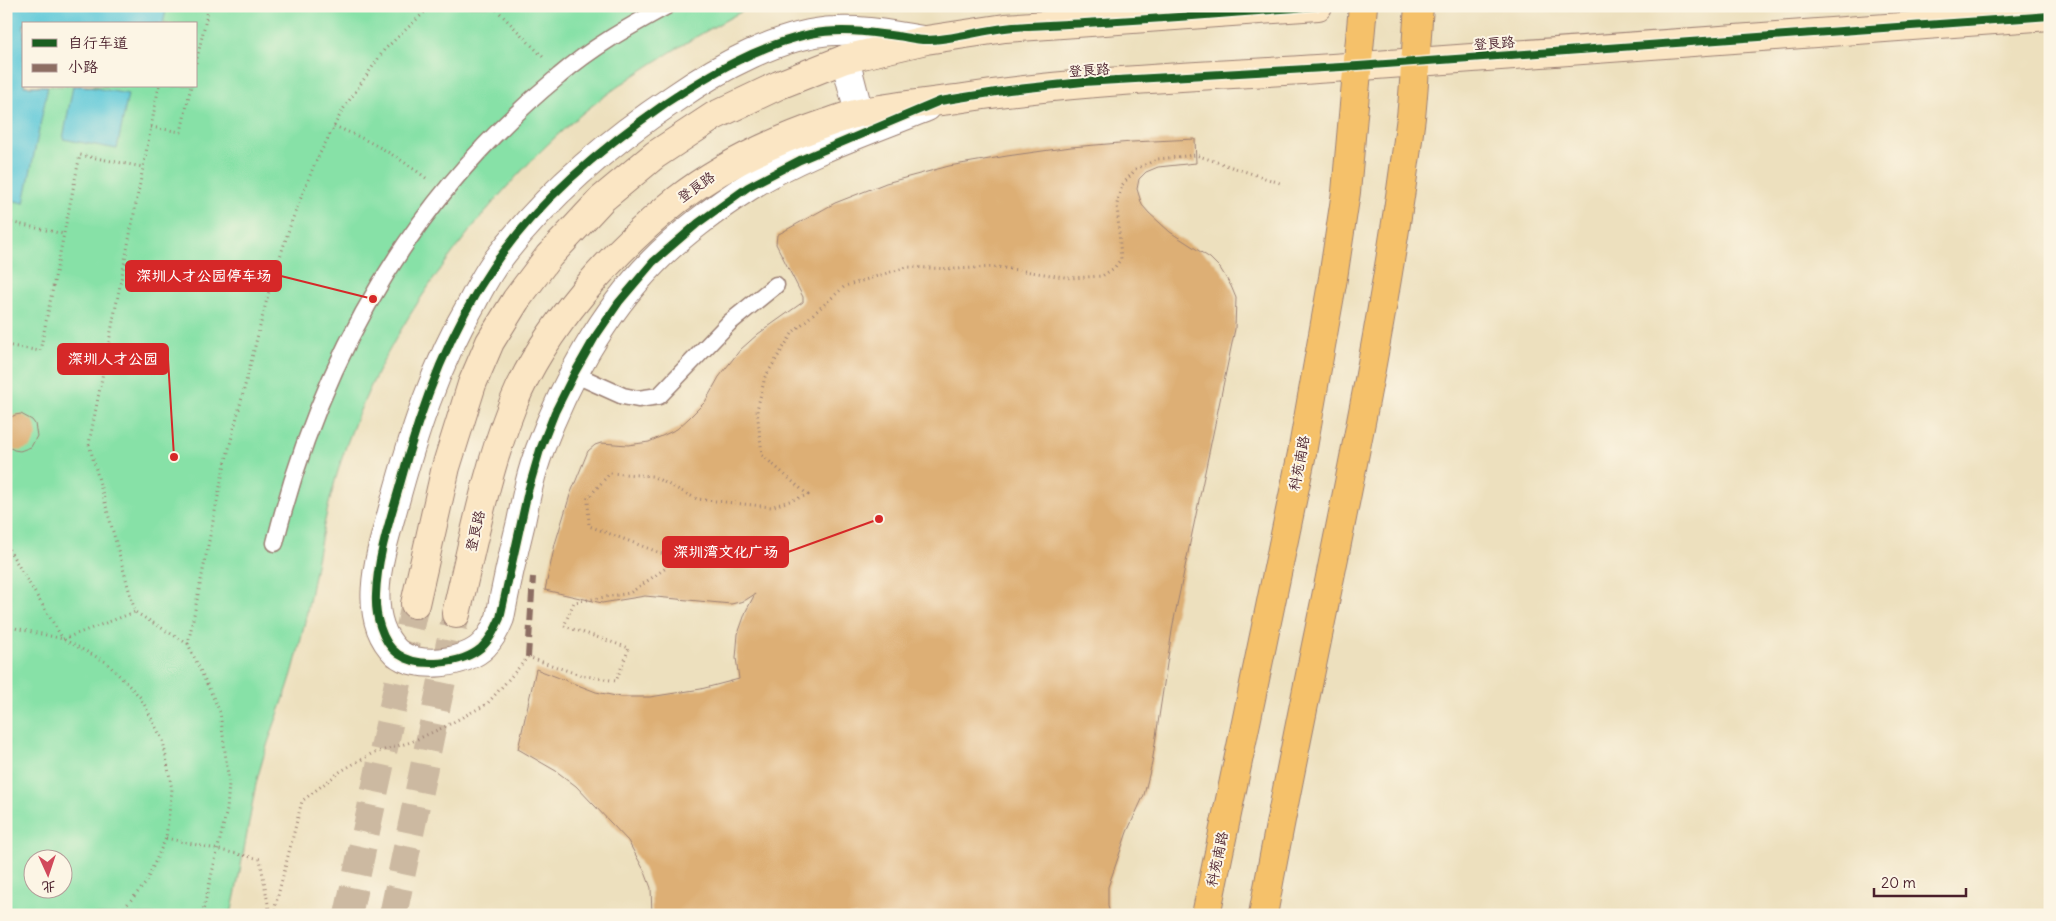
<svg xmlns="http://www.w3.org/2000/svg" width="2056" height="921" viewBox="0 0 2056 921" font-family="Delius,'LXGW WenKai TC',sans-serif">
	<rect width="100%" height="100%" fill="#fcf5e5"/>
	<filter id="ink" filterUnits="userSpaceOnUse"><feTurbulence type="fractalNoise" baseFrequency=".02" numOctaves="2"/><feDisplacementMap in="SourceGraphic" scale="10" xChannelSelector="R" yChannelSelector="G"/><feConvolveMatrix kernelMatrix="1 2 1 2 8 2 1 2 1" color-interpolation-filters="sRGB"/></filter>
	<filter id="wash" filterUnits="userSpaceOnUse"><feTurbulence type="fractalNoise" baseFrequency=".0096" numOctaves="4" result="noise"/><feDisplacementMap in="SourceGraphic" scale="20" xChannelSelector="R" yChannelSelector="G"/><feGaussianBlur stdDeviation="1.12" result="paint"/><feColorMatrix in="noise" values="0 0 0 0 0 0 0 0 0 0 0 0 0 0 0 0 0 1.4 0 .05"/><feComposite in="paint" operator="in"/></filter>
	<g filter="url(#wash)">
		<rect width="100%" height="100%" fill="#ede0be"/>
		<path fill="#87e1a7" stroke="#688069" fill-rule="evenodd" d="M6,6H752C699,34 646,65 598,101C558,131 523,168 491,205C422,286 364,378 335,481C318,539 312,600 296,659C287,696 270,731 260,769C255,784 253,801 250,817C244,850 238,882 231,915H6ZM24,24H196V86H24ZM32,858H62V888H32Z"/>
		<path fill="#5ec9d9" stroke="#547482" d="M6,6H167L163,24H24V86H48L24,203L6,199Z
			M73,86H84L128,94L117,149L63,139Z"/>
		<g id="blocks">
			<path fill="#ddaf74" d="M1195,139L1196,163L1158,167L1146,172L1139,179L1137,189L1142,205L1149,213L1170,232L1210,258L1220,268L1231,286L1236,298L1235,329L1173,624L1152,763L1144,795L1127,832L1108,887V905L1110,915H652L651,888L645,872L628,841L576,786L556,771L518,749L536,669L596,692L621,697H650L701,689L739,679L736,658L738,634L746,611L755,594L744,601L731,604L645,596L602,603L545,590L555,544L570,495L588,451L595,445L601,443L628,445L649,442L677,429L689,418L705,402L719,377L740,350L758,334L803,302V297L776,244L777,235L835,203L886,183L949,166L1007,156L1071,147L1132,142Z
				M21,414L32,420L35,424L37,436L31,447L20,451L14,450L6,445V420L15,415Z"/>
		</g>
	</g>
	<g filter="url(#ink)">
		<use href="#blocks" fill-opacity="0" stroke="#9c8074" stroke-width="1"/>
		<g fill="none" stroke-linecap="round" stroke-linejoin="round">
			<path stroke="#ccb9a1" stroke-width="28" stroke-dasharray="28 14" stroke-linecap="butt" d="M348,915L415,604
				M393,915L456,614"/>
			<defs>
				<path id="lane" d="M574,374L623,396L638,399L659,396L729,323L776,285
					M275,543C321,358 411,198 559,76C591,48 630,26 667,6"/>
				<path id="street" d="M924,40C895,36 865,29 835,31C781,33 718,68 675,98C606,144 542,199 493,266C485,278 478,291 472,303C435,366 413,435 394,505C382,549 358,615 396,652C416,670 466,664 484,645C492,637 496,628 500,618C506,585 513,554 521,522C526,497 531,472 540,449C565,382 603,313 653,262C677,237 718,206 748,187C801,153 868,131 927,107
					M845,59L859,113"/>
				<path id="secondary" d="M415,604L446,467L472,384L490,342L516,300L549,256L602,199L655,155L714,116L779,85L845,59L926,40L1005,28L1318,6
					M456,614C473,543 486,472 513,404C543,329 614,250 677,200C722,165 774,141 827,123C839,119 851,114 864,112C894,106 926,103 957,99C1091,78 1227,76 1362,66C1591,49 1820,32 2050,16"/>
				<path id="primary" d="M1206,915L1302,453L1333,278L1346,192L1363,6
					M1263,915C1311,649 1377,386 1411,117C1415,81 1416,43 1419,6"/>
			</defs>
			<use href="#lane" stroke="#9c8074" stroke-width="19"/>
			<use href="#street" stroke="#9c8074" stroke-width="30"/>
			<use href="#secondary" stroke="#9c8074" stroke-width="30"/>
			<use href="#primary" stroke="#9c8074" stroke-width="30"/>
			<path stroke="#9c8074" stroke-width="3" stroke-dasharray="1 4" stroke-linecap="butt" d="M493,6L544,58
				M196,63L209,6
				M159,86L89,444L135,612L188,644L220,712L229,783L227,810L202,915
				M334,126C369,140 396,155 426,178
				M151,127L181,132L191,86
				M6,239L9,222L64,234
				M6,345L40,351L80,155L143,167
				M6,545L63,639L135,612
				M6,629L15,628L63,639L106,662L141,698L163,741L172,789L166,838L145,884L118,915
				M188,644L223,472L269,291L292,220L315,163L342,111L384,50L431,6
				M166,838L260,859L270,915
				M273,915L302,801L341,771L371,754L411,742L444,727L487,704L528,657L580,675L616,681L629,648L564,626L574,602L630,593L666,568V555L589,526L588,498L610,473L652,476L697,499L771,507L808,495L762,455L757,410L765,377L793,332L845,286L907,267L954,269L997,267L1071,278L1102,276L1114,268L1121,259L1117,204L1122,185L1136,169L1158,159L1196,155L1283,184"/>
			<use href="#lane" stroke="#fff" stroke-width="16"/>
			<use href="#street" stroke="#fff" stroke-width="28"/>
			<use href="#secondary" stroke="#fbe6c4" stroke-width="28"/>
			<use href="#primary" stroke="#f5c16b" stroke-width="28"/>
			<path stroke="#8d6e63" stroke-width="6" stroke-dasharray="12 6" stroke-linecap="butt" d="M528,657L533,577"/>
			<defs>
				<path id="cycleway" d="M1318,6C1240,13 1163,18 1085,23C1058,25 1031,25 1005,28C979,31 951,40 926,40C916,40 906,37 897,36C868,32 839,28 810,34C757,46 710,74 666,103C601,148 536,202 492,268C447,334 419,412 399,488C389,523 377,559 376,595C375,614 381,642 398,654C419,669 462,664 481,648C490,640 495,629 500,618L528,491L540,450L555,412L574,374L595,337L619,302L653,262L698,223L748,187L800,160L940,101L1009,90L1083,82L1358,66L2050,16"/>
			</defs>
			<use href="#cycleway" stroke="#fcf5e5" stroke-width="11"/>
			<use href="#cycleway" stroke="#1b5e20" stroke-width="8"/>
		</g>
	</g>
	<g text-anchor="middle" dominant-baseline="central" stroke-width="4" stroke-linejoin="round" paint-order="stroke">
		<g font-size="14" fill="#4a1f2b" stroke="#fcf5e5">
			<text transform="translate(1494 43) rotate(-4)">登良路</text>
			<text transform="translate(1089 70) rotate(-4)">登良路</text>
			<text transform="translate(696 187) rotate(-35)">登良路</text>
			<text transform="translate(1299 463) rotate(-79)">科苑南路</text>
			<text transform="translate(475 531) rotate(-77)">登良路</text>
			<text transform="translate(1217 859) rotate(-78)">科苑南路</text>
		</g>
	</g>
	<path fill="none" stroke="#d62828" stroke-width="2" d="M373 299L281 276M174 457L168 359M879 519L788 552"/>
	<g fill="#d62828" stroke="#fcf5e5" stroke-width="2">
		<circle cx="373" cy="299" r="5"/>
		<circle cx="174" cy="457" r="5"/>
		<circle cx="879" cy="519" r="5"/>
	</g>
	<g fill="#d62828" stroke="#d62828" stroke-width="2">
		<rect x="126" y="261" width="155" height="30" rx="5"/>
		<rect x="58" y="344" width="110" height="30" rx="5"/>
		<rect x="663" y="537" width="125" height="30" rx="5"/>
	</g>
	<g font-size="15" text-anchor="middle" font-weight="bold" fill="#fff">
		<text x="204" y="281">深圳人才公园停车场</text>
		<text x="113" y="364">深圳人才公园</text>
		<text x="726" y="557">深圳湾文化广场</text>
	</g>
	<rect width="2056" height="921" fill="none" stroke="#fcf5e5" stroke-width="25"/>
	<rect x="22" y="22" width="175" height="65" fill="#fcf5e5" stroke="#b59f9b"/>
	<rect x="32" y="39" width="25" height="8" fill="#1b5e20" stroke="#b59f9b"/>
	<text x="68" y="48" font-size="15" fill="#4a1f2b">自行车道</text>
	<rect x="32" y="64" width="25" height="8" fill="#8d6e63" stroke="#b59f9b"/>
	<text x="68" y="72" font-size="15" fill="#4a1f2b">小路</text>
	<g transform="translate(48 874) rotate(177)"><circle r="24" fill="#fcf5e5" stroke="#b59f9b"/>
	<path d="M0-4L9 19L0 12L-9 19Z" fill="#d1495b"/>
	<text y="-8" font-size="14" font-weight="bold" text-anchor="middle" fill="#4a1f2b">北</text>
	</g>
	<path d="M1874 888v8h92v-8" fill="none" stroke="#4a1f2b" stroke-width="2.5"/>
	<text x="1881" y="888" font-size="15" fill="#4a1f2b" stroke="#fcf5e5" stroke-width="4" paint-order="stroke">20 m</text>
</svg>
